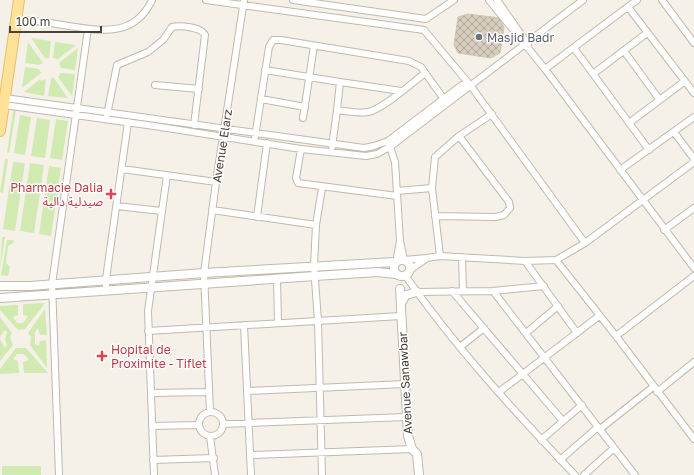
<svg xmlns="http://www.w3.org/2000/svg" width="694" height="475" viewBox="0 0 694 475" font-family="'Golos Text','Noto Sans Arabic',sans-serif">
	<defs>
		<pattern id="building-cross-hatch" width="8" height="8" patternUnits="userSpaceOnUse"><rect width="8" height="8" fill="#d7cdbe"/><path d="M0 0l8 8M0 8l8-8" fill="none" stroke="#b0a89b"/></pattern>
	</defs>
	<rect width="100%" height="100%" fill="#f5f1e9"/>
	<path fill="#d1eab1" d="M31,38L51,41L49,58H45Z
		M28,42L43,63L39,65L25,63Z
		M55,42L76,45L58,59L53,58Z
		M78,48L75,70L61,68L59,63Z
		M25,67L39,69L41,73L22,88Z
		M61,73L75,74L72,96L58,77Z
		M53,77L68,98L48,96L51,79Z
		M40,79L41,81L46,79L44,96L24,92Z
		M13,111H16L9,153H7Z
		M20,115L31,117L25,155L14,153Z
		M37,118L50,120L45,158L31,156Z
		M56,119L68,121L62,160L50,158Z
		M5,159H8L3,193L0,192Z
		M13,162L25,163L15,231L3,229Z
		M30,163L44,165L34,233L20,231Z
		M49,166L61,168L51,236L39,234Z
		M2,237H5L0,270Z
		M7,240H14L13,243L8,246L6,263L10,267L8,276L1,275Z
		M45,303L25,329L18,330L0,310V306L18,305V315L13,317L17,323H23L28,316L23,315V304Z
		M45,309L47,335H40L38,328L35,332V344L39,346L40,341L46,340L47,368L30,345L31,337L28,333Z
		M0,317L12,333L10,337L13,345L0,361V339L5,348L7,345L5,339L7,332L5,330L0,337Z
		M16,348H26L48,373H24L23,362L29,360L24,354H17L13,359L18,361L19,373L0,374V369Z
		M2,466H41V475H2Z"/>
	<path fill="url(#building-cross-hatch)" stroke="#d2c5b1" d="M468,14L500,18L504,28L500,53L491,58L458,53L454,45L458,17Z"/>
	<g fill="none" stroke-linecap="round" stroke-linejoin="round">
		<defs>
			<path id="minor" d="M206,0L424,30L470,85L585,243
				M293,0L426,19L454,0
				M489,0L545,69L694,268
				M497,0L528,44
				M662,0L694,43
				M628,7L694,93
				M16,19C34,21 51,23 69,26C102,31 135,37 152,0
				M574,48L649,150
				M624,51L659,99
				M545,69L637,0
				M265,70L340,82
				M593,74L647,33
				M155,85L199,89
				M5,98L364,148L374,146L388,141L462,85H470
				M261,99L305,107
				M4,105L154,126L301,149L366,156L377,154L391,146L583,0
				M337,110L340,82L401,91
				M107,115L117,65L148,52L163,40L172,27C180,25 201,27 205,35L194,125
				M303,118L314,46
				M629,123L685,81
				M674,132L694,159
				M255,137L269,47L273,40H281L409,61L421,67L446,102
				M389,144L395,162L400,241
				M332,147L337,110C347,111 359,114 368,112C383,109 412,83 425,73
				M301,149L296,178L298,183L397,196
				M122,169L216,182
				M620,170L694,117
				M322,188L316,225L314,266L318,321L322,475
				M397,191L432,188
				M117,206L161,211
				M212,210L316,225
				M435,216L496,217L504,215L510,208L509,202L459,136
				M257,217L267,143
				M664,230L694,208
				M440,256L432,188L435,157L459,136L492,114
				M462,257L463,291
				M427,258L440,256L525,261L556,260L585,243L694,162
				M556,260L616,336L694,439
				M525,261L577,333
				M396,262L400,241L404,260L427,258L410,270
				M405,275C455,347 515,412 575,475
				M277,279L278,323
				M106,290V279L128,122
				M452,291L562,420
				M493,291L635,475
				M417,292L493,291L544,286
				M244,325L251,475
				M148,331L401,316
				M526,333L558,306
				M616,336L694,276
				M460,347L484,328
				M247,391L405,384
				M499,392L599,316
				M657,392L694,362
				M151,393L209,392
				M199 424a12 12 0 1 1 24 0a12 12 0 1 1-24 0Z
				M210,412L204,273L216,182L244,0
				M223,424L406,417
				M152,426L198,425
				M600,429L653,387
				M210,436L215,475
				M541,440L582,405
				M251,455L412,449
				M153,460L214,458
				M560,460L598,427
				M59,475L52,284L88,29
				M154,475L148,311L167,175
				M584,475L614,448"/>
			<path id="tertiary" d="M394 268a8 8 0 1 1 16 0a8 8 0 1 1-16 0Z
				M0,286H30L204,273L395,262
				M400,289L408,436L412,449L417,454L419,475
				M0,298L315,276L378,272L396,274
				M401,303L406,295L417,292"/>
			<path id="primary" d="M0,131L19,0"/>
		</defs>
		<use href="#minor" stroke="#c1b9ab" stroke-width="8"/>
		<use href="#tertiary" stroke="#c1b9ab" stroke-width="10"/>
		<use href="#primary" stroke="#e8bf65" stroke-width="12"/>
		<use href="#minor" stroke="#fff" stroke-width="6"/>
		<use href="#tertiary" stroke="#fff" stroke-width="8"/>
		<use href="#primary" stroke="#ffe199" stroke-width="10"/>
	</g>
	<circle fill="#6b7280" stroke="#fff" stroke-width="1.5" cx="479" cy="37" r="4"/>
	<g fill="#e0444e" stroke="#fff" stroke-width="1.5">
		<path d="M109 188h4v4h4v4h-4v4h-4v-4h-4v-4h4z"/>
		<path d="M100 350h4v4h4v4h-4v4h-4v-4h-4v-4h4z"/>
	</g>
	<g text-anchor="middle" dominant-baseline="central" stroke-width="3" stroke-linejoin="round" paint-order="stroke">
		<g font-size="12" fill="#5b616d" stroke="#fff" text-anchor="start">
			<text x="487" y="37">Masjid Badr</text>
		</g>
		<g font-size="12" fill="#494237" stroke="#fff">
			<text transform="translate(222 146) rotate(-81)">Avenue Elarz</text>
			<text transform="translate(405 383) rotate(-93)">Avenue Sanawbar</text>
		</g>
		<g font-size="12" fill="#be3a42" stroke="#fff" text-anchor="end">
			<text x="103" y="187">Pharmacie Dalia<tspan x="103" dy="14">صيدلية دالية</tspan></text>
			<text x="111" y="349" text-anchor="start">Hopital de<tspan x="111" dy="14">Proximite - Tiflet</tspan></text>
		</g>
	</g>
	<path d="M10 26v6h91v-6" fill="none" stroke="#494237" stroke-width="2"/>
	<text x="16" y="26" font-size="12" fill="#494237" stroke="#ffffff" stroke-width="3" paint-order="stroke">100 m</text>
</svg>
